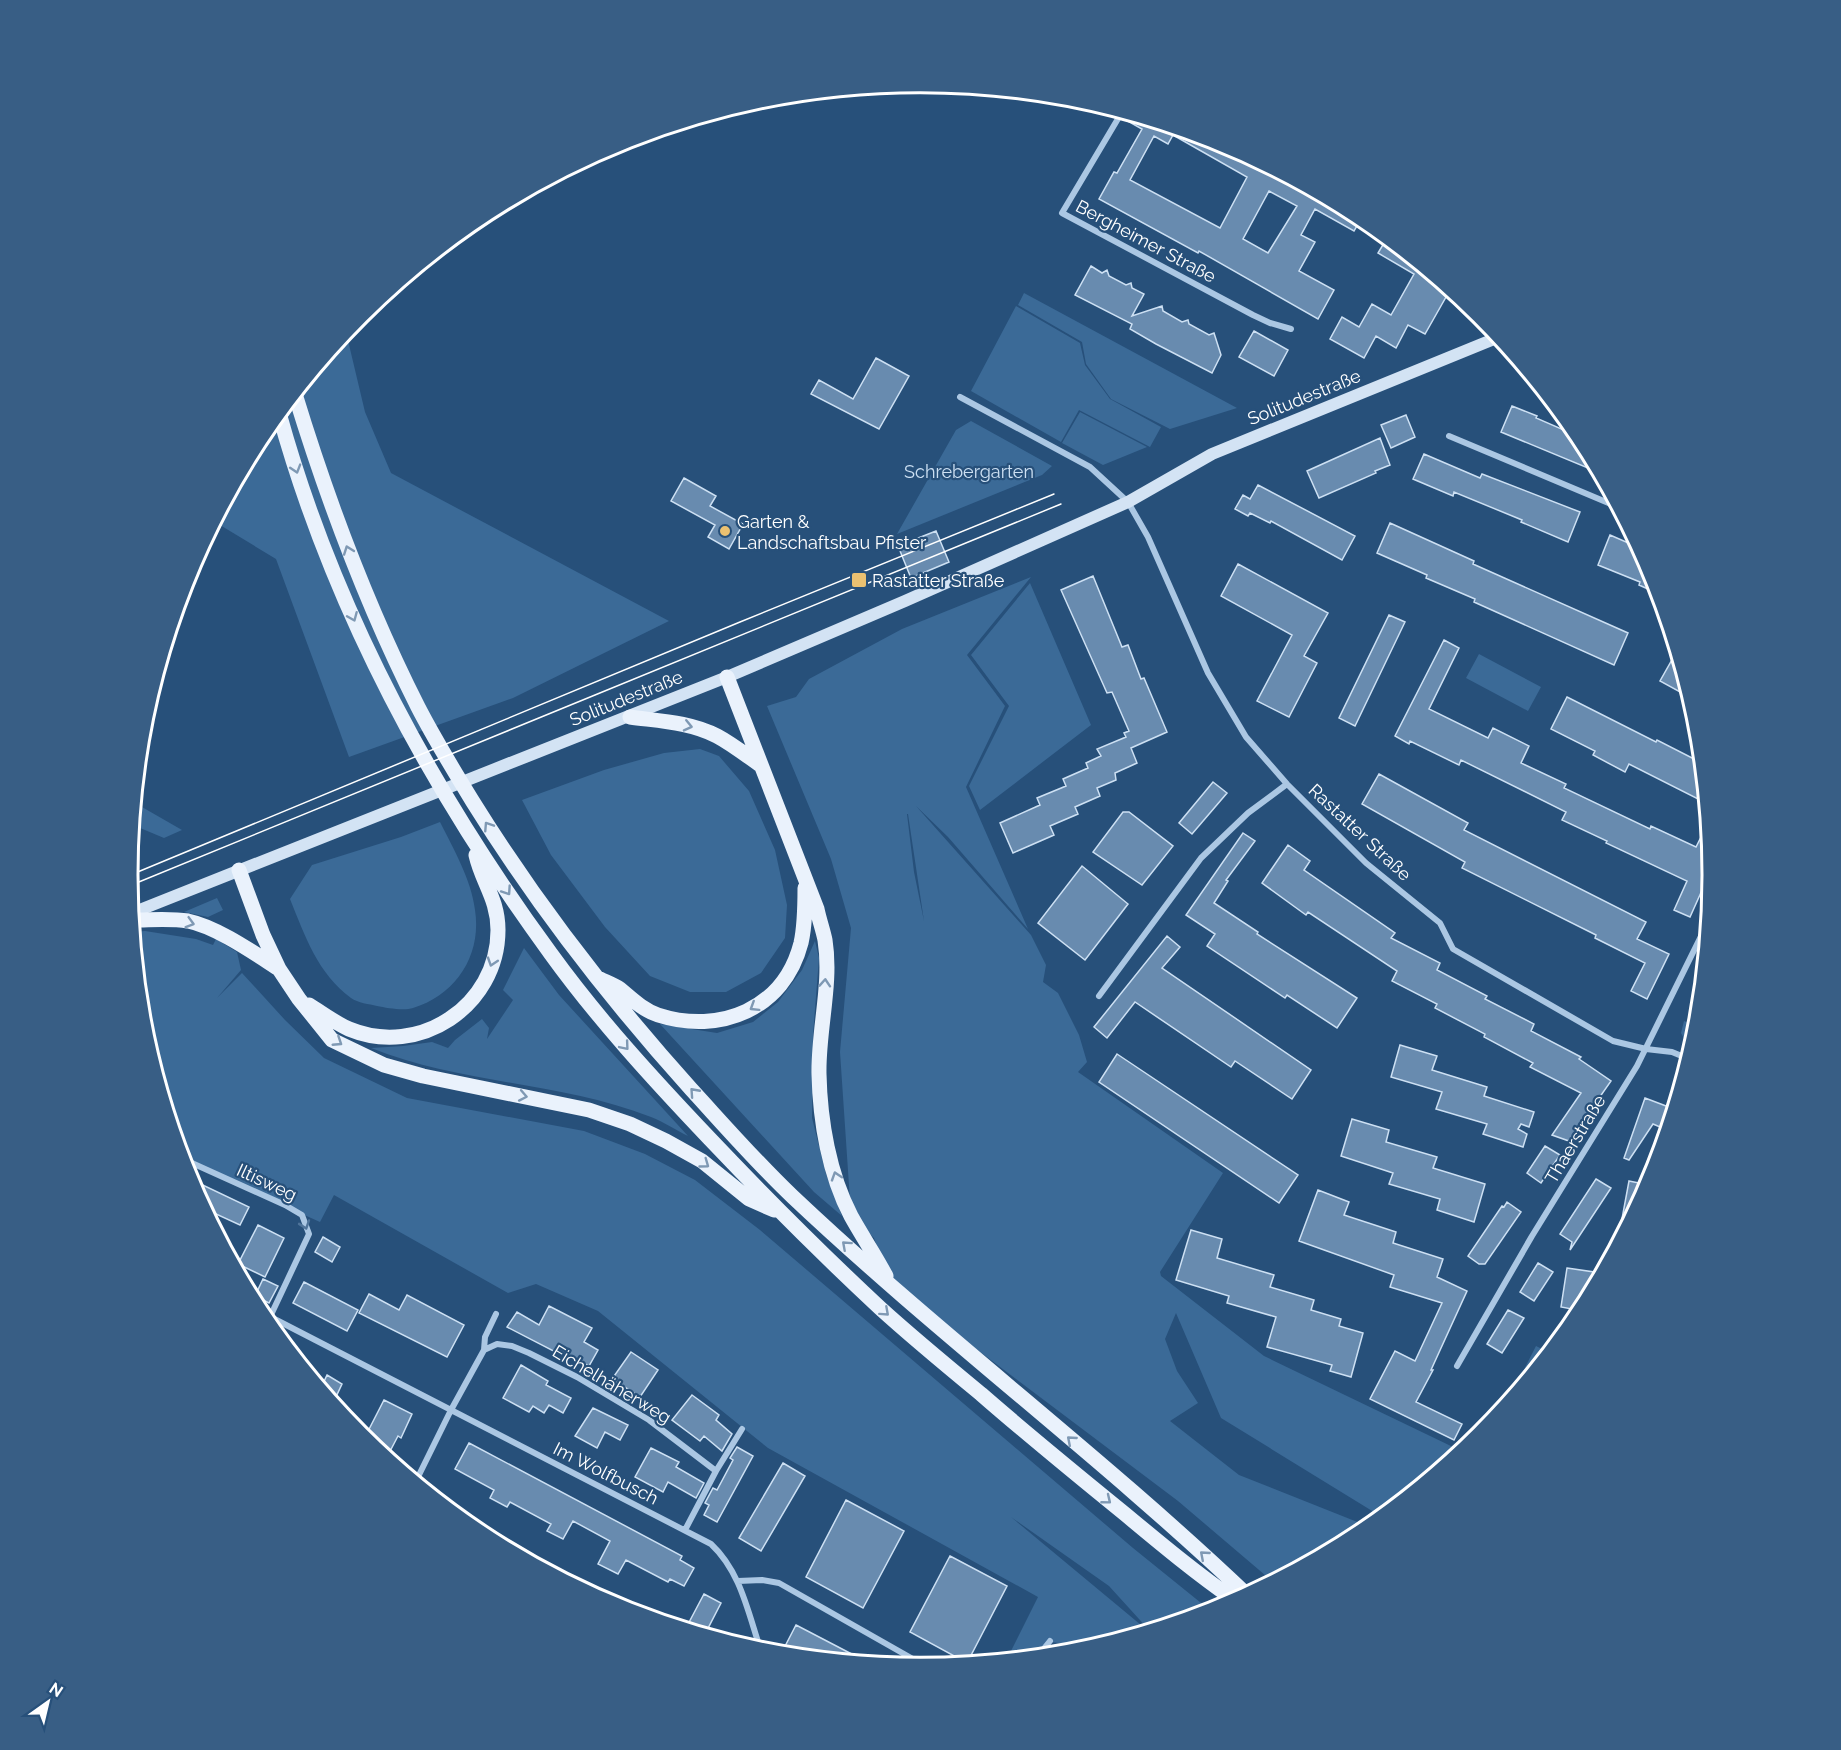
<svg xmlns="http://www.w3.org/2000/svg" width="1841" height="1750" viewBox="0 0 1841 1750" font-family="Raleway,sans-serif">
	<rect width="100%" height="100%" fill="#27507a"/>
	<path fill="#3b6a97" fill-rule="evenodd" d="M1024,293L1237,408L1170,429L1111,399L1086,364L1082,342L1018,305Z
		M1016,306L1080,343L1085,365L1110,399L1161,427L1150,447L1079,410L1061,442L971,391Z
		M346,332L365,412L391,473L669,621L513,698L349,757L276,559L215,522L262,434Z
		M1080,412L1147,447L1103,465L1062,443Z
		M971,421L1052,466L1042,475L897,534L956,430Z
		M1031,577L967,655L1005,706L966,787L1028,929L948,837L916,806L1031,935L1046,965L1043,982L1058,993L1079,1035L1087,1062L1078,1072L1223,1173L1160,1272L1161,1276L1264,1356L1453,1447L1443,1467L1382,1517L1221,1418L1176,1313L1165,1339L1177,1371L1198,1403L1170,1421L1239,1475L1370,1527L1361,1534L1272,1581L1178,1501L890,1284L874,1238L851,1215L840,1052L851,928L831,859L767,706L796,697L809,679L902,629ZM907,814H908L924,921L914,872Z
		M1030,583L1091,725L980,810L969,786L1009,706L971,655Z
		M1479,654L1541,687L1528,711L1466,678Z
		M700,749L719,756L749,791L775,850L787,905L785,938L761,973L726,992H690L650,976L605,927L551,855L522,800L604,770L664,753Z
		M135,803L182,830L164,838L133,825Z
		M440,822C454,850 471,879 475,910C482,955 456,995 413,1008C404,1011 387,1008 377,1006C369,1004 358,1003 351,998C318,974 305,936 290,899L312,865L401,837Z
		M217,898L223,910L208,917L184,912Z
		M145,931L196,939L213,945L216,939L237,952L241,970L217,998L242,973L285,1020L324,1058L407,1098L584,1131L645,1154L695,1180L760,1230L1133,1548L1211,1611L1149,1630L1109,1586L1011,1517L1147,1630L1075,1652L1064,1653L1068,1644L1050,1642L1038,1656L1013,1658L1009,1655L1038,1597L768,1448L598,1311L536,1284L508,1293L334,1195L320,1222L183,1161L143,1029L134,932Z
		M815,941L819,958L813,1035L812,1118L826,1174L842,1216L814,1192L660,1024L717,1033L753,1022L778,1002L802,970Z
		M524,948L559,995L688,1136C676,1130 664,1122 651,1117C561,1082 461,1084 371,1048L403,1046L432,1042L448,1048L455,1040L482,1019L489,1028L487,1039L513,1000L503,990Z
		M1684,1021L1698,1027L1693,1046L1687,1044L1681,1033Z
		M1536,1346L1546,1351L1539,1365L1506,1405Z"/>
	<path fill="#688baf" stroke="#cde0f3" stroke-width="1.5" fill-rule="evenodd" d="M1127,113L1224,143L1362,217L1354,231L1315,209L1301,235L1315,242L1299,271L1334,290L1318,319L1199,251L1198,253L1099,199L1114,172L1117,173L1142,129L1124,119ZM1173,135L1247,177L1220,228L1130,180L1154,136L1168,144ZM1269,191L1297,206L1268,253L1243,239Z
		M1387,238L1450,290L1425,334L1408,325L1396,348L1376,336L1364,358L1330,339L1342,317L1359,327L1372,304L1391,315L1414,274L1378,253Z
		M1091,266L1102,273L1107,270L1109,276L1126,285L1131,283L1132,288L1144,294L1132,316L1162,306L1163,311L1182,322L1188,320L1189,324L1209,335L1214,333L1221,355L1212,373L1156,344L1130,329L1132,324L1075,295Z
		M1254,331L1288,350L1274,376L1239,357Z
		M876,358L909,376L879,429L811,394L819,380L853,399Z
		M1512,406L1537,416L1536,418L1580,437L1600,473L1501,432Z
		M1406,415L1415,437L1391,448L1381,425Z
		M1380,438L1390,465L1375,471L1376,473L1319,498L1307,471Z
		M1424,454L1480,478L1482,474L1580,512L1568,542L1521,522L1522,520L1454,492L1453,496L1413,479Z
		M684,478L716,496L710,506L743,524L729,549L708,537L715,525L671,501Z
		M1258,485L1355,536L1342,560L1271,521L1270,523L1250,513L1248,516L1235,509L1243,495L1250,499Z
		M1390,523L1474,561L1473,564L1628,633L1614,665L1474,602L1475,599L1426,578L1427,575L1377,553Z
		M936,531L949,562L911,578L898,546Z
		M1610,535L1640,548L1653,572L1659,594L1639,585L1640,582L1598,565Z
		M1238,564L1328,613L1304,656L1317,663L1289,717L1257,701L1292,635L1221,596Z
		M1093,576L1122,647L1128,645L1141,679L1144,678L1167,732L1131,748L1137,763L1115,773L1116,780L1097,788L1100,796L1075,807L1078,814L1050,826L1054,835L1013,853L1000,823L1040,805L1037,798L1066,786L1063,779L1088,768L1086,763L1101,756L1097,749L1126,737L1124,733L1129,731L1112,692L1107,693L1061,590Z
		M1389,615L1405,622L1355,726L1339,718Z
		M1444,640L1459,648L1429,709L1488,738L1493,728L1529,746L1521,763L1566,784L1564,788L1650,829L1651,826L1696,847L1708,823L1712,868L1690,917L1674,910L1687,881L1606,843L1607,841L1562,820L1566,812L1461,760L1459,765L1410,741L1409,744L1395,736Z
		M1677,651L1689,692L1691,698L1660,681Z
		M1567,697L1656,742L1657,740L1702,763L1706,803L1629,764L1625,772L1593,755L1595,751L1551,729Z
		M1379,774L1468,823L1464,830L1646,922L1637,939L1669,954L1647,999L1631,991L1645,963L1595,938L1596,935L1462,868L1465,862L1362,804Z
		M1213,782L1227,793L1192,834L1179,823Z
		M1123,812H1129L1173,846L1142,885L1093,852Z
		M1243,833L1255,841L1226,880L1228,881L1214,903L1258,932L1257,934L1357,998L1337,1028L1287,995L1285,998L1207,946L1215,934L1186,915Z
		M1288,845L1310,861L1304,870L1395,933L1391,938L1440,963L1437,970L1487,996L1485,999L1534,1024L1531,1031L1581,1057L1579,1059L1611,1081L1569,1141L1552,1135L1581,1093L1530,1067L1533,1063L1484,1037L1485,1034L1435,1008L1437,1004L1392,981L1397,971L1308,912L1306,915L1262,883Z
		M1082,866L1128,904L1085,960L1038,923Z
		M1167,936L1180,947L1162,968L1311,1070L1292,1099L1235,1061L1231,1067L1135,1002L1107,1038L1094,1027Z
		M1400,1045L1437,1056L1432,1070L1487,1087L1484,1096L1534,1112L1529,1127L1521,1124L1518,1129L1527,1134L1523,1147L1483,1134L1487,1124L1436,1109L1442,1092L1391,1077Z
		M1117,1054L1298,1175L1279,1203L1099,1082Z
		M1645,1098L1674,1109L1667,1130L1653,1124L1629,1160L1624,1158Z
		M1352,1119L1389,1130L1386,1142L1437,1157L1433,1168L1485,1184L1474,1222L1437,1210L1440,1199L1389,1184L1393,1173L1341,1156Z
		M1545,1146L1560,1155L1541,1183L1527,1173Z
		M188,1178L249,1207L240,1225L205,1209Z
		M1596,1179L1611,1188L1570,1250L1572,1242L1560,1234Z
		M1629,1181L1649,1185L1622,1236L1619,1235Z
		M1318,1190L1349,1202L1344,1215L1396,1232L1393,1243L1443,1259L1437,1277L1467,1291L1431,1370H1433L1416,1402L1462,1424L1454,1440L1370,1399L1395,1351L1415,1361L1442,1303L1390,1287L1394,1275L1299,1241Z
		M1507,1202L1521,1212L1485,1264H1479L1468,1256L1502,1206L1504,1207Z
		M258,1225L284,1238L265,1277L238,1264Z
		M1191,1230L1222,1239L1217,1258L1274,1275L1270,1287L1314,1300L1311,1310L1341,1319L1339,1326L1363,1333L1351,1377L1330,1371L1332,1365L1267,1347L1276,1317L1227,1303L1229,1296L1176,1280Z
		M323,1237L340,1247L332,1262L315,1252Z
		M1538,1263L1553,1272L1534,1301L1520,1292Z
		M1567,1268L1594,1272L1593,1278L1599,1279L1582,1311L1561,1307Z
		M263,1279L278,1286L269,1303L255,1296Z
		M304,1282L358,1310L347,1331L293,1303Z
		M369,1294L399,1310L407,1295L464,1325L447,1357L359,1313Z
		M549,1306L592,1328L584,1342L598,1350L589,1366L568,1356L567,1358L507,1327L517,1312L539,1325Z
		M1508,1310L1524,1318L1502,1353L1487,1344Z
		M631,1352L658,1370L640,1397L612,1379Z
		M521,1365L548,1381L546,1385L571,1398L563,1413L549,1405L544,1413L533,1406L529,1412L503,1398Z
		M327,1375L342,1384L333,1403L321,1388Z
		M692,1395L719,1415L716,1420L732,1434L722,1451L704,1436L700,1441L672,1420Z
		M384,1400L412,1414L401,1438L398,1436L388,1455L378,1450L364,1439Z
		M593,1408L628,1425L620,1440L605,1432L597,1448L575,1436Z
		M469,1443L682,1556L680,1560L694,1568L684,1586L670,1579L668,1582L626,1560L618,1574L598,1564L610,1541L573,1521L563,1539L547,1531L551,1524L510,1502L507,1507L490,1498L494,1490L455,1469Z
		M737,1447L753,1456L717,1522L704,1515L709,1505L705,1503L713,1488L717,1490L733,1460L730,1458Z
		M651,1448L679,1462L676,1467L704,1483L696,1498L668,1482L663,1492L635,1477Z
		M783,1463L805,1476L761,1551L739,1538Z
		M846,1500L904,1531L863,1608L806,1577Z
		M950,1556L1007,1586L967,1663L910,1632Z
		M704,1594L721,1603L705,1634L686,1628Z
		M796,1625L867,1662L781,1654Z"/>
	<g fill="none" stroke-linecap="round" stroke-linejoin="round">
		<path stroke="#abc7e3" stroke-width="6" d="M1122,112L1062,213L1253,315L1270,323L1291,329
			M960,397L1090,467L1128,502L1148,537L1208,673L1246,737L1287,784L1366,863L1440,923L1453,949L1613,1041L1646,1049L1672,1052L1689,1059
			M1449,436L1618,507
			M1099,996L1201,858L1248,813L1287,784
			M183,1159L285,1205L302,1215L309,1234L270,1317
			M259,1311L711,1544C741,1572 748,1613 761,1651
			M484,1350L485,1337L496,1314
			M1457,1366L1532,1236L1637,1066L1708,922
			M716,1471L742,1429
			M416,1481L451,1410L484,1350L497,1344L512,1346L529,1353L577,1377L649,1420L716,1471L685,1530
			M738,1581L762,1580L779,1583L927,1667
			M1038,1656L1050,1641"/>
		<path stroke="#d3e3f4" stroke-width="12" d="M132,913L727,677L905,601L1128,502L1212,454L1499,337"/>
		<path stroke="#eaf2fc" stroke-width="15" d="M295,394C328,502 367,606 418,707C435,740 454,771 473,802C537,905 610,999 691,1089C724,1125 757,1163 793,1197C939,1335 1101,1456 1247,1595
			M279,413C333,609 431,790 551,954C598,1019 653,1079 709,1138C764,1196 821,1253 880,1308C913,1338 947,1366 981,1394C1028,1435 1077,1475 1125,1514C1161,1544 1197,1574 1236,1601
			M727,677L817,909C819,919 823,930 825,940C832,984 818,1030 819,1074C820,1121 829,1174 851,1216C862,1236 875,1255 886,1276
			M630,717C659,721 690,722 717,736C732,744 746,755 760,765
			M239,870L263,935L279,969L299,999L332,1040L384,1065L423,1076L589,1110L630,1124L666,1141L702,1161L749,1199L774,1210
			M132,920C151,920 170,918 188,921C217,927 254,953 279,969
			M600,979C606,982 614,985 620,989C632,999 643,1010 658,1015C720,1035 784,1009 801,943C805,925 805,907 805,888
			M309,1005C322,1013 335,1023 349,1029C419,1058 498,1006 498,930C498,899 482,882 476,855"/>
		<path stroke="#fff" stroke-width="1.5" d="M128,876L740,622L1054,494
			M129,886C440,760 750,630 1061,504"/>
	</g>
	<defs><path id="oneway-chevron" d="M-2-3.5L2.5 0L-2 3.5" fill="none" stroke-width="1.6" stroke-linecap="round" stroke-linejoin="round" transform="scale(1.5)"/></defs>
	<g stroke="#7f99b4">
		<use href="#oneway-chevron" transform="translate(296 469) rotate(73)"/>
		<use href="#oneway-chevron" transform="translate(348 550) rotate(-110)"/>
		<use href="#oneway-chevron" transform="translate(353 617) rotate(67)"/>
		<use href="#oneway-chevron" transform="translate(688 726) rotate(13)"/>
		<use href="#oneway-chevron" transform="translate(488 826) rotate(-123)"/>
		<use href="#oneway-chevron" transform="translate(507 891) rotate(56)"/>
		<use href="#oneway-chevron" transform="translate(190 923) rotate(16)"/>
		<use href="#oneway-chevron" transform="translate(492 962) rotate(108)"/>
		<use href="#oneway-chevron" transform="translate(825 983) rotate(-86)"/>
		<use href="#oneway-chevron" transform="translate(754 1007) rotate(148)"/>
		<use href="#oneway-chevron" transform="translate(338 1042) rotate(33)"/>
		<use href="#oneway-chevron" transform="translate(625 1046) rotate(50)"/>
		<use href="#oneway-chevron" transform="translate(694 1092) rotate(-132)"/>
		<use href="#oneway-chevron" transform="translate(523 1096) rotate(11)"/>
		<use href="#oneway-chevron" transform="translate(705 1164) rotate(36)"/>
		<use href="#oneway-chevron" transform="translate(836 1176) rotate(-108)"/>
		<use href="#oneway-chevron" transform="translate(846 1245) rotate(-138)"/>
		<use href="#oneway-chevron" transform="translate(885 1312) rotate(42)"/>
		<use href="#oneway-chevron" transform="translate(1071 1440) rotate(-139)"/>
		<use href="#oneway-chevron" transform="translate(1107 1500) rotate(39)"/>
		<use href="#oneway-chevron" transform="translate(1204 1555) rotate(-139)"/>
	</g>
	<use stroke="#4f749a" href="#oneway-chevron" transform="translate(305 1225) rotate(71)"/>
	<g fill="#ebc171" stroke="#27507a" stroke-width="2">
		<circle cx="725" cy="531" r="6"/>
		<rect x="851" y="572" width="16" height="16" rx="3"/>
	</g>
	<g text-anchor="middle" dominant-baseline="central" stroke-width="4.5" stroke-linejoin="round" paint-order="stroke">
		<g font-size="18" fill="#fff" stroke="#27507a">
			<text transform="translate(1146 241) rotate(28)">Bergheimer Straße</text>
			<text transform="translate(1304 397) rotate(-22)">Solitudestraße</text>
			<text transform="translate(626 698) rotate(-22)">Solitudestraße</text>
			<text transform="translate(1360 832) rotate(43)">Rastatter Straße</text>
			<text transform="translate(1575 1139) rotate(-59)">Thaerstraße</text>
			<text transform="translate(267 1182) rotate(25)">Iltisweg</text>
			<text transform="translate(612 1384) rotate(31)">Eichelhäherweg</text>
			<text transform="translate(606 1473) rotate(27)">Im Wolfbusch</text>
		</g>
		<g font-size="18" fill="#cde0f3" stroke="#27507a">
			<text x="969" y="471">Schrebergarten</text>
		</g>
		<g font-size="18" fill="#fff" stroke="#27507a" text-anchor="start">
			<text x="737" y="521">Garten &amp;<tspan x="737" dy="21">Landschaftsbau Pfister</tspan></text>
			<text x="872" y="580">Rastatter Straße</text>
		</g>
	</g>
	<path d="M0 0H1841V1750H0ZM138 875a782 782 0 1 1 1564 0a782 782 0 1 1-1564 0Z" fill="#385e85" fill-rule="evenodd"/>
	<path fill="none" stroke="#fff" stroke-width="3" d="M138 875a782 782 0 1 1 1564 0a782 782 0 1 1-1564 0Z"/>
	<g transform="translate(48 1702) rotate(34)" stroke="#27507a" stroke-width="4.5" paint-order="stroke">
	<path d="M0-4.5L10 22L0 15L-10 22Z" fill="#ffffff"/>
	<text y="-9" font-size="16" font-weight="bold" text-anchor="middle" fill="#ffffff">N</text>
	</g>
</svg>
